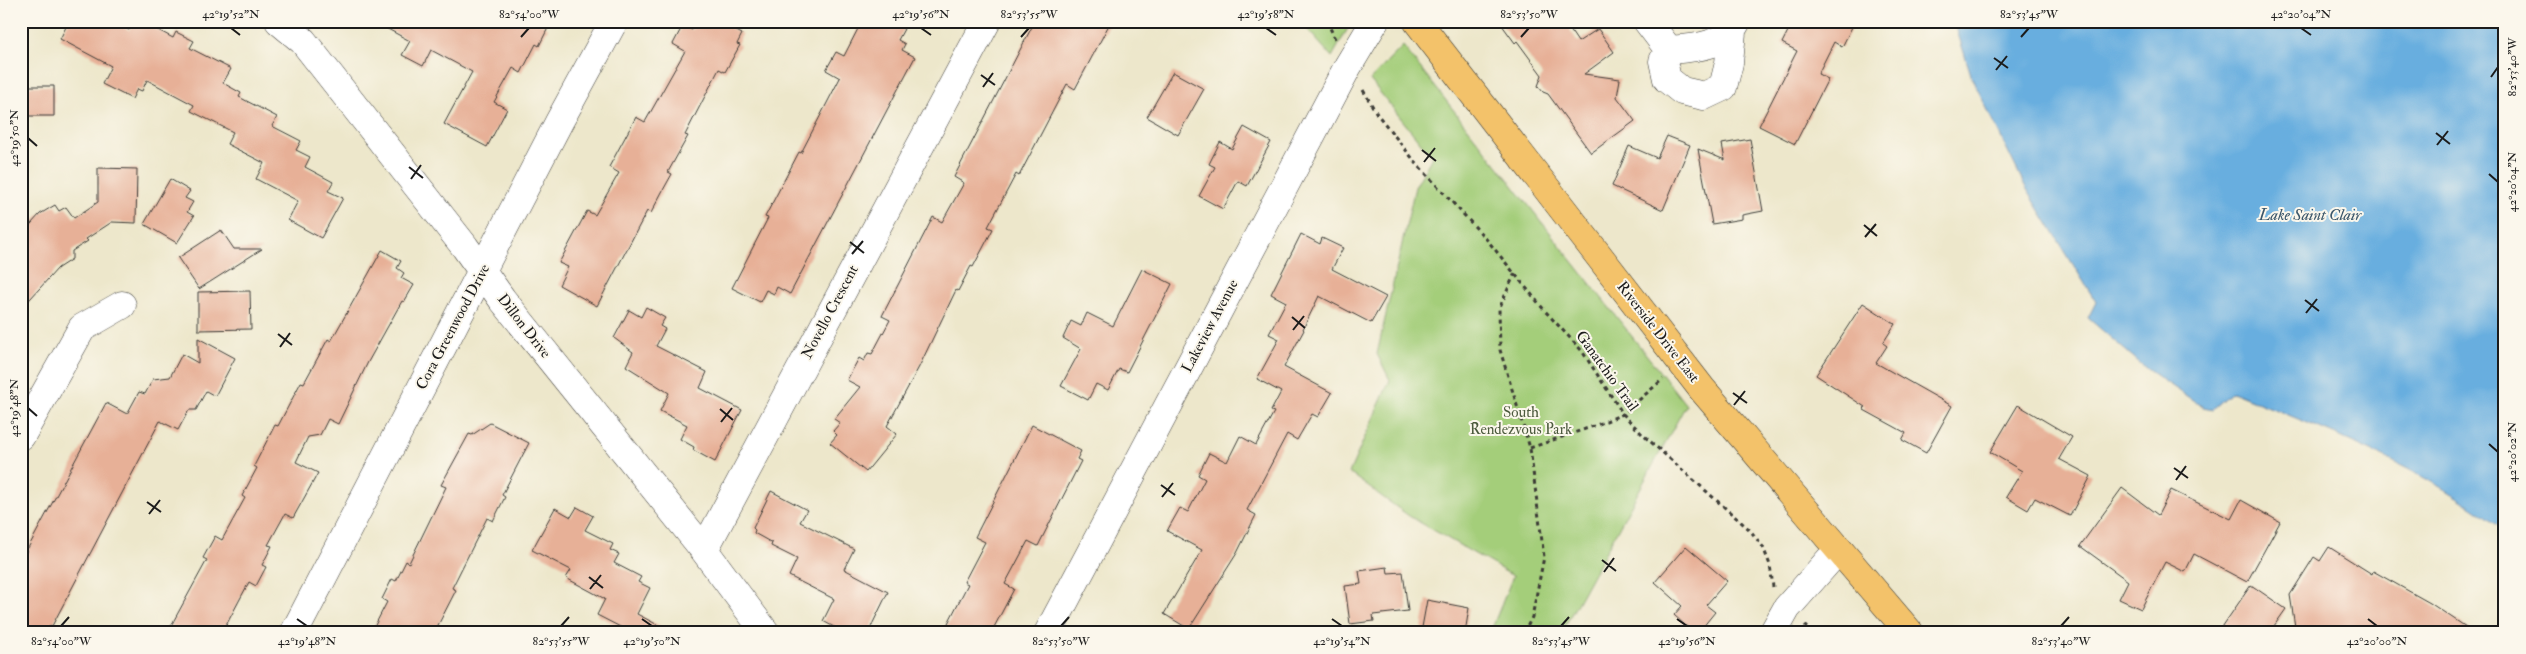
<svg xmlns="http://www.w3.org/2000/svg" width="2526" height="654" viewBox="0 0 2526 654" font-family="'IM FELL Double Pica',serif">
	<rect width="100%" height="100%" fill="#fbf7ec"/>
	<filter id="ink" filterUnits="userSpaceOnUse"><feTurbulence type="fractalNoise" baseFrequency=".02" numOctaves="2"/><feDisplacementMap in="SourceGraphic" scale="10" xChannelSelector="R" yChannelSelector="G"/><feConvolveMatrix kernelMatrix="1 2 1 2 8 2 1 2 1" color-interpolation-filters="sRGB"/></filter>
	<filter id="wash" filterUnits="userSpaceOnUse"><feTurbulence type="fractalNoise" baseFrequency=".0096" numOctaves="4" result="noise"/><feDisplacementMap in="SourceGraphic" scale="20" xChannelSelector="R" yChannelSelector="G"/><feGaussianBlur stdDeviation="1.12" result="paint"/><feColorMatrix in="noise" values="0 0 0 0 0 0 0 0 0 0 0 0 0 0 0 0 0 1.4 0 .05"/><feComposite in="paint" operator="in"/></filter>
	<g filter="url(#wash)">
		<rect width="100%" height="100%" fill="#ede7cb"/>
		<path fill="#a4ce7a" stroke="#60754b" d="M1300,21H1352L1332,57Z
			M1403,46L1686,405L1561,633H1490L1513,576L1409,516L1349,473L1390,380L1377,354L1415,187L1432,157L1370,80Z"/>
		<path fill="#68aedf" stroke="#42657e" d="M1954,21H2505V531C2424,467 2327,431 2232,392L2213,409L2203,407L2148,370L2088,318L2096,302L2025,186L1972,78Z"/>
		<g id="blocks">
			<path fill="#e7b097" d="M69,21H112L129,30L134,21H141L173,38L176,32L194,41L190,48L231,69L223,83L241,93L239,97L277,117L272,126L301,141L296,150L310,157L305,167L333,182L328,191L343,198L321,238L288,220L298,201L256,179L264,163L227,144L233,132L191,111L194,105L147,80L142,91L137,89L132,99L102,84L111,66L60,39Z
				M373,21H536L548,28L539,46L536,44L521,73L513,68L494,102L507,109L487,147L444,124L472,72L431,50L423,66L402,55L410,41Z
				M696,21H718L742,34L737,44L740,45L725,72L719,69L685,135L688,136L668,172L672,174L662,192L651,213L647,211L597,306L559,285L568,267L559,263L587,211L595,215L619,173L609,167L636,117L645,122L685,51L673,44L683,25L692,30Z
				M862,21H889L904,29L898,40L905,44L902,50L915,57L790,294L777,287L774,294L766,290L760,302L732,288L768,218L765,217L799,152L801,153L840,78L826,70L836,52L844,56Z
				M1035,21H1111L1075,89L1067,84L1019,176L1016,174L988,227L993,229L973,267L971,266L958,291L956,290L919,367L887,426L897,434L866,472L830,443L837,435L833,431L840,423L834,419L860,387L847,380L859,358L864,361L868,353L872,354L890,320L882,316L933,217L942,222L964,183L954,177Z
				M1499,21H1564L1578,42L1598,29L1614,52L1584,74L1620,79L1617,97L1635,121L1591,153L1548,94L1543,92L1538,86L1542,75L1517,41L1515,43Z
				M1793,21H1855L1842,47L1834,42L1818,74L1828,79L1795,144L1759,126L1797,51L1782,43Z
				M1173,72L1204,89L1178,135L1147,117Z
				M25,86H54V116H24Z
				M1244,127L1271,142L1247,186L1238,181L1223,209L1199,196L1215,167L1209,164L1220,142L1232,149Z
				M1667,136L1690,145L1663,210L1612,186L1629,146L1657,158Z
				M1750,139L1763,211L1742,215V219L1712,224L1698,149L1725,160L1722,144Z
				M98,168L137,169L136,223L112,222L86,239L88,241L72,251V259L58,268L21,309V235L40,214L55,205L59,211L66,207L74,218L98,202Z
				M170,179L190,191L185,198L193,202L187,212L194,216L177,243L144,224Z
				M221,230L234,249H262L199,289L178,258Z
				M1301,234L1320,244L1322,238L1343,248L1332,269L1386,297L1371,323L1319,296L1303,329L1304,330L1284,367L1332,393L1318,417L1312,414L1297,440L1287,434L1247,510L1256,515L1237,553L1189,629L1164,614L1202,550L1167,531L1180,508L1188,512L1205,479L1198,475L1209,453L1227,462L1240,436L1256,445L1274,412L1271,411L1281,392L1257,379L1279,339L1269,334L1286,302L1271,294Z
				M382,250L401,261L397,268L404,273L401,278L414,285L404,302L402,301L368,362L338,424L328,419L320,435L308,437L296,462L318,473L293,518L285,514L268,545L272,546L262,565L266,567L256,586L249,582L222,633H167L207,560L203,558L215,536L222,540L245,498L242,496L257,468L254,466L275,425L278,426L301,382L304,383L328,339L331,341Z
				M1142,269L1172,284L1127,372L1119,369L1108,390L1096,384L1088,400L1061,386L1081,349L1063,338L1071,321L1081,326L1087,313L1113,326Z
				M250,291L251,329L198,330V292Z
				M1863,303L1895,324L1883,343L1887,346L1876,363L1952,406L1926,453L1902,440L1906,433L1864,410L1865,407L1816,375Z
				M646,307L665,318L660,326L665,329L656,346L707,372L700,388L742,410L715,462L693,450L694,447L680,439L687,425L660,411L669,393L626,366L633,352L614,338L629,310L641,317Z
				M198,338L235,358L215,396L206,391L196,410H189L178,430L160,421L52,626L50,625L46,633H21V561L106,403L127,414L139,392L145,394L153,379L170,377L182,354L198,363Z
				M2018,405L2072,437L2059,459L2091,476L2070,516L2035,498L2028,510L2006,497L2022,471L1990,452Z
				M490,423L529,443L502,495L505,497L493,521L487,518L452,588L456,590L434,633H371L387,602L382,599L392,579L396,581L406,561L409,563L446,487L441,485L469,434L472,435Z
				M1032,425L1081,451L1077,459L1081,461L1038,546L1028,541L1005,584L1014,589L991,633H943L968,584L964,582L985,542L975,537Z
				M2122,488L2158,515L2171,490L2231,519L2241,500L2280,522L2247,582L2194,554L2185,572L2165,562L2141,609L2119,599L2128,581L2080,546Z
				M771,491L807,510L800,522L854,549L844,569L888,592L868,633H845L823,621L834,599L789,576L797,559L771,546L772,543L754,533L755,530L753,528Z
				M577,507L593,516L585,530L613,544L610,550L619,554L614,563L641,577L638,582L650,588L637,614L673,633H632L597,615L605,599L566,578L571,570L532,550L555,508L571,517Z
				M1686,546L1727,581L1706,605L1715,612L1698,633H1694L1674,615L1682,606L1655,582Z
				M2329,547L2372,574L2373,571L2430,603L2475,633H2296L2290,595L2314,557L2320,561Z
				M1387,567L1388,573L1403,572L1408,611L1373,615L1374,621L1350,624L1345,586L1361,584L1359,571Z
				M2251,585L2286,609L2269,633H2218Z
				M1427,600L1469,608L1465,633H1421Z"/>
		</g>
	</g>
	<g filter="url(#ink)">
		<use href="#blocks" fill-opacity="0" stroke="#3b3a36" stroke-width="1"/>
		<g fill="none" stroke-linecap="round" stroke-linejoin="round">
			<defs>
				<path id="minor" d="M279,21L303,41L465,247L502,299L704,550L766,633
					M1647,21L1669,50C1695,48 1724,47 1737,21
					M1669,50L1663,61L1667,79L1682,91L1704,96L1723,87L1729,63L1732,32
					M21,436L82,328L122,305
					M704,550L987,21
					M294,633L559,122L614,21
					M1048,633L1348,66L1375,21
					M1773,633L1787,608L1838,550"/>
				<path id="major" d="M1417,21L1702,389L1910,633"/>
			</defs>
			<use href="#minor" stroke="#3b3a36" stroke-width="29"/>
			<use href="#major" stroke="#3b3a36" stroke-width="29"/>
			<path stroke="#3b3a36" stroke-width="3" stroke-dasharray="4 4" stroke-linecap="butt" d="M1327,21L1335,39
				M1363,90L1377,114L1417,164L1488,241L1545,311L1582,351L1623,414L1643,435L1750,530L1763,547L1770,565L1773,587
				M1515,273L1499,309L1500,350L1530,448L1544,557L1532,617L1524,633
				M1530,448L1594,426L1623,414L1663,379
				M1805,625L1813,633"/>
			<use href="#minor" stroke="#fff" stroke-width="28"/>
			<use href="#major" stroke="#f3c26a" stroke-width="28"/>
		</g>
	</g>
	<path fill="none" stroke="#1c1c1c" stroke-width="2" d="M231,28L240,35M921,28L931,35M1266,28L1276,35M2301,28L2311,35M521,37L529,28M1021,37L1029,28M1521,37L1529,28M2021,37L2029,28M1994,58L2008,68M1996,70L2007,56M981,75L995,85M2491,77L2498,67M983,87L993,73M2436,133L2450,144M28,138L37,146M2437,145L2448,131M1422,150L1436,161M1424,162L1435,148M409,167L423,178M2489,174L2498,182M411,179L421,165M1864,225L1877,236M1865,237L1876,224M850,242L864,253M852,254L863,241M2305,300L2319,311M2306,313L2317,299M1292,317L1305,328M1293,330L1304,316M278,334L292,345M280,347L290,333M1733,393L1747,403M1734,405L1745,391M28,408L37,416M720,409L733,420M721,422L732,408M2489,444L2498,452M2174,468L2188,478M2176,480L2186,466M1161,485L1175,495M1162,497L1173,483M147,502L161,512M149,514L160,500M1602,560L1616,571M1604,572L1614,558M589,577L603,588M590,589L601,575M297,619L307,626M642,619L652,626M1332,619L1342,626M1677,619L1687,626M2368,619L2377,626M61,626L69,617M561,626L569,617M1061,626L1069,617M1561,626L1569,617M2061,626L2069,617"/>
	<g text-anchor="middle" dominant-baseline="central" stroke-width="4" stroke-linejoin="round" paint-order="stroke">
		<g font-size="15" fill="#1c1c1c" stroke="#fbf7ec">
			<text transform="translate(830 312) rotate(-62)">Novello Crescent</text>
			<text transform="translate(524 326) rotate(52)">Dillon Drive</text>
			<text transform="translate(1210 326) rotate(-62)">Lakeview Avenue</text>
			<text transform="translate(453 327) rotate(-62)">Cora Greenwood Drive</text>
			<text transform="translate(1658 332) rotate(52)">Riverside Drive East</text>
			<text transform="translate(1607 371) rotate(54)">Ganatchio Trail</text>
		</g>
		<g font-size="15" fill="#4c5a3d" stroke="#fbf7ec">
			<text x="1521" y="412">South<tspan x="1521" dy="17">Rendezvous Park</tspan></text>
		</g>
		<g font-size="16" font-style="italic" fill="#3a566a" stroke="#fbf7ec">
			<text x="2310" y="215">Lake Saint Clair</text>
		</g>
	</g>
	<rect width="2526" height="654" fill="none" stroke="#fbf7ec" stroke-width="55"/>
	<rect x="28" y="28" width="2470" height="598" fill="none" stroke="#1c1c1c" stroke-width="2"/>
	<g font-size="12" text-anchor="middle" fill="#1c1c1c">
		<text x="231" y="18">42°19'52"N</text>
		<text x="529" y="18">82°54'00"W</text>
		<text x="921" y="18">42°19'56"N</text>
		<text x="1029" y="18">82°53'55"W</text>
		<text x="1266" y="18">42°19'58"N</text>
		<text x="1529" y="18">82°53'50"W</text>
		<text x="2029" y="18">82°53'45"W</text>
		<text x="2301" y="18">42°20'04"N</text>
		<text transform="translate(2512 67) rotate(-90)" y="4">82°53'40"W</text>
		<text transform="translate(14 138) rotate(-90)" y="4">42°19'50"N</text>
		<text transform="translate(2512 182) rotate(-90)" y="4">42°20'04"N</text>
		<text transform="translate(14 408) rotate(-90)" y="4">42°19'48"N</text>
		<text transform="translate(2512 452) rotate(-90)" y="4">42°20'02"N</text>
		<text x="61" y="645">82°54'00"W</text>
		<text x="307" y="645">42°19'48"N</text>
		<text x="561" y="645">82°53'55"W</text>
		<text x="652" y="645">42°19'50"N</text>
		<text x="1061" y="645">82°53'50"W</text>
		<text x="1342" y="645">42°19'54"N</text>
		<text x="1561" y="645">82°53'45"W</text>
		<text x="1687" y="645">42°19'56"N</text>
		<text x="2061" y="645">82°53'40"W</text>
		<text x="2377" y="645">42°20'00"N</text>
	</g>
</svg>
